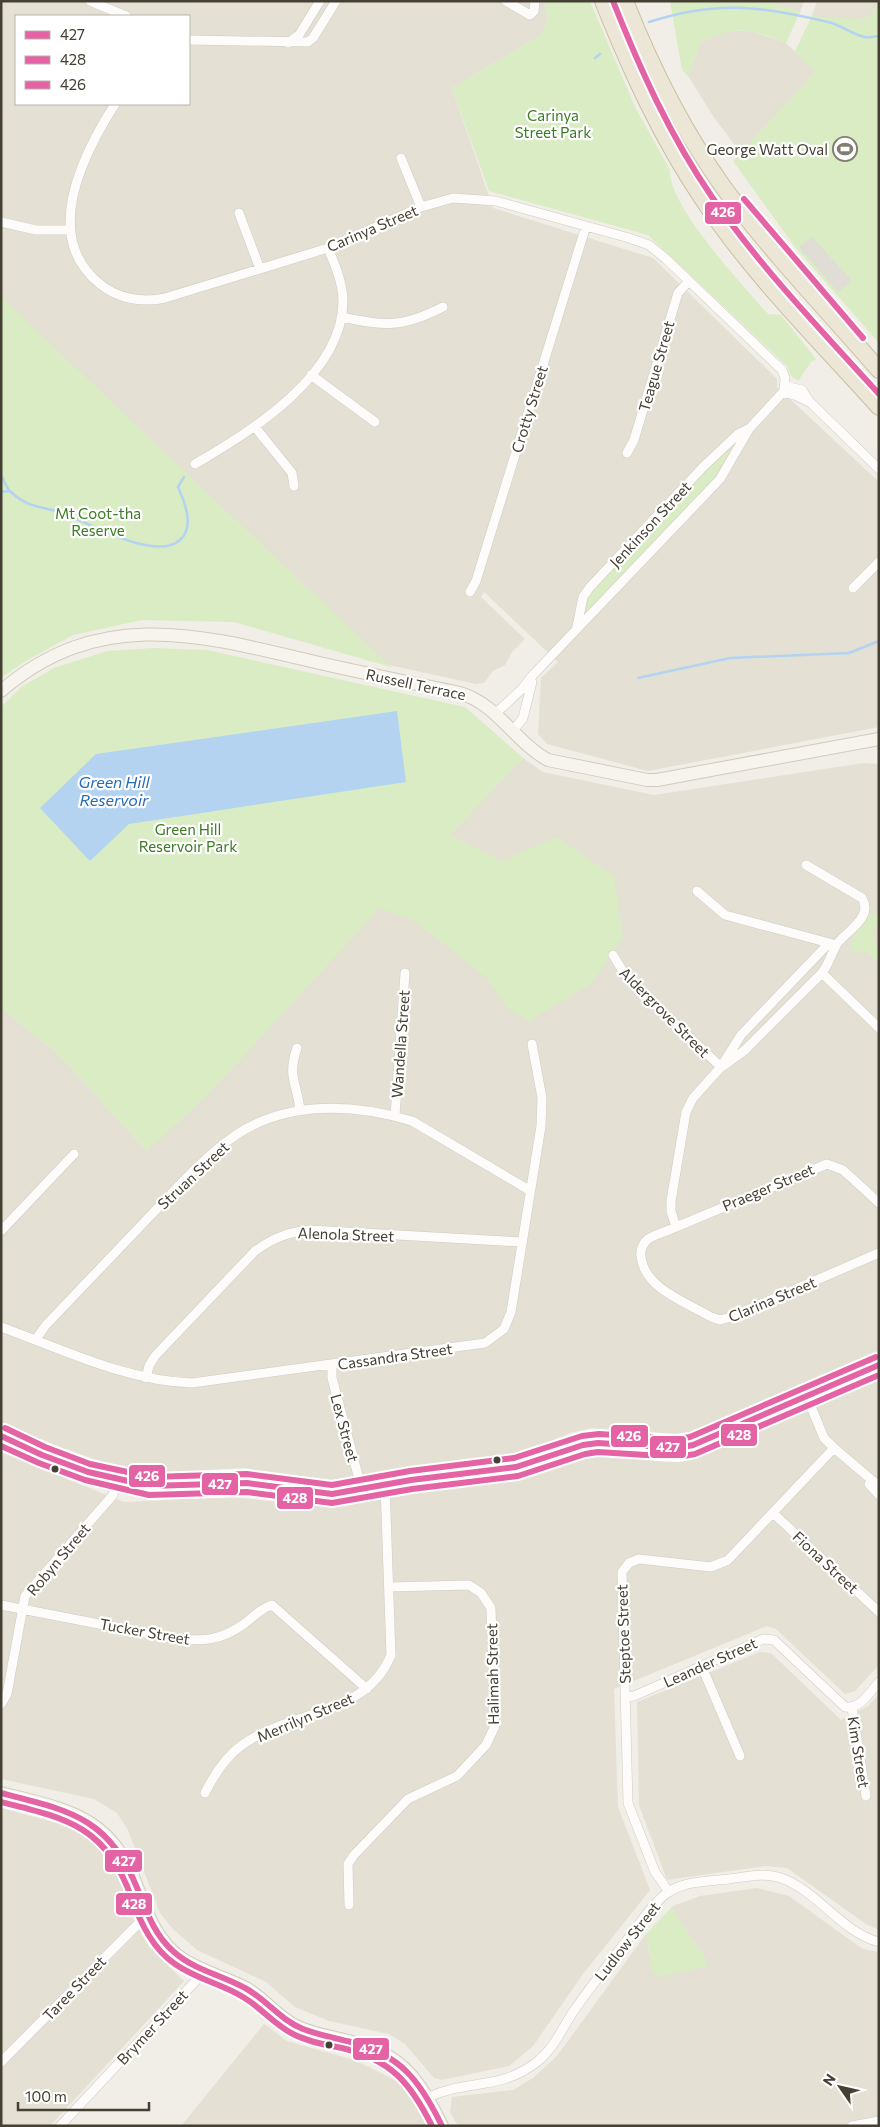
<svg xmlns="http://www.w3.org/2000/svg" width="880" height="2127" viewBox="0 0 880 2127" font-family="Commissioner,sans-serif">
	<rect width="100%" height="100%" fill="#f0eee6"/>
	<path fill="#e4e0d3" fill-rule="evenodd" d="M1,1H544L548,20L541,35L452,88L493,208L653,258L777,379V387L879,482V727L648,771L547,744L538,734L541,678L558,662L484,592L481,597L525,639L512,652L505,665L493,671L484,683L476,684L366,660L1,304ZM16,16H189V104H16Z
		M768,1H804L800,12Z
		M817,1H879V4L870,16L860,19H830L812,16Z
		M726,31H751L786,43L816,71L741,153L715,119L688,76L701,42Z
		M523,758L543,772L654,795L864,763L879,764V1350L688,1433L648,1436L592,1428L570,1433L527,1452L372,1474L332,1485L245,1468L155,1473L117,1467L60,1447L1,1422V1008L57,1053L147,1151Z
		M879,1378V1665L855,1691L845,1694L776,1629L767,1626L614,1689L618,1807L650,1890L583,1974L533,2046L509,2066L442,2080L434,2078L405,2044L389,2034L329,2021L295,2007L266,1982L197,1950L172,1928L160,1913L128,1830L117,1813L94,1799L1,1779V1452L124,1502L229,1497L334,1507L406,1492L532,1477L584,1457L597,1454L666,1462L689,1460Z
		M760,1652L771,1653L841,1720L868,1706L879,1694V1930L866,1924L787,1868L765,1866L667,1880L639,1805L637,1702Z
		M1,1808L72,1827L103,1846L114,1864L133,1919L149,1947L184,1981L50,2126H1Z
		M757,1888L789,1896L850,1940L863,1949L879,1952V2126H458L450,2112L452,2097L513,2090L533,2078L557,2056L646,1934L649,1954L707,1961L671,1908L673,1906L700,1896Z
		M264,2024L287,2041L354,2060L397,2081L417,2105L427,2126H181Z"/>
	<path fill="#d9ecc3" d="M544,1H590L635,107L670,170C667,204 744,287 768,314L781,315L816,359L811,362L798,381L791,376L787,366L648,235L489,191L452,88L541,35L548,20Z
		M670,1H768L800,12L786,43C748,29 740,24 701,42L688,76L682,70Z
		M879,4V343L795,247L733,161L815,72L795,51L812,16L860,19L870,16Z
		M1,297L391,667L234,622L142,620L73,635L24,662L1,678Z
		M731,449L713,480L586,612V600L596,585L711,465Z
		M153,648L207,650L465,707L523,758L450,835L501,861L557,837L614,876L623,937L591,984L529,1021L508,1009L486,977L411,919L380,908L207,1096L147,1151L57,1053L1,1008V707L21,687L54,668L107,651Z
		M866,914H879V926L873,931L875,944L879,948V963L864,951L851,953C851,936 856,927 866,914Z
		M671,1908L707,1961L706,1966L700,1968L657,1977L652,1970L646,1934Z"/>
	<path fill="#dfddd6" d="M812,237L852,281L838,292L799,247Z"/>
	<path fill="#b3d3f1" d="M397,711L406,782L129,824L90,861L40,808L96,754Z"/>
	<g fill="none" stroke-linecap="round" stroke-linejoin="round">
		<path stroke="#b3d3f1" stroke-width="2.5" d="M649,22C717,0 760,6 828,22C841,25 852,34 864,37C868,38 874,36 879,36
			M595,58L600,54
			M1,476C5,481 6,488 11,492C29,509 43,506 63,513C89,523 156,562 180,540C195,527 185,503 178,487L184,477
			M1,492L9,491
			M638,678L730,658L849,653L879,641"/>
		<defs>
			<path id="street" d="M90,1L126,16
				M506,1L530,15L534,11L535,1
				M189,40L308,42L313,38L336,1
				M288,43L299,35L320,1
				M115,104C83,154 41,237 100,284C118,299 143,303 165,298L328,248L421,207L453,198L496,201L629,238L649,245L665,258L782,370L785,378L784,391L749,429L720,479L532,676L522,689L495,714
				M401,158L421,207
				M239,213L260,269
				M1,222L36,230H69
				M341,317C386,326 402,328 443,307
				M311,375L375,422
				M785,386L802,390L809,401
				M783,392L797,396L811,403L879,469
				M255,427L292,473L294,486
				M627,453L634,440L678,293L689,281
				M195,464C251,432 342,375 343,302C343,283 335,265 328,248
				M853,588L879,562
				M470,592L476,581L586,226
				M577,627L583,597L590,587L703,467L738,434L748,429
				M513,731L523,718L532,682
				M697,891L725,915L833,944
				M829,943L741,1035L721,1067L693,1098L686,1112L671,1201V1211L676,1227C668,1231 656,1234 648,1239C643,1243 640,1250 641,1256C643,1288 688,1303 711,1317L720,1320L731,1317L879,1253
				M613,955L627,978L721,1067
				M822,973L879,1028
				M297,1048C287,1077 297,1083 300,1110
				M723,1066L745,1050L822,973C829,964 831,954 837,944C846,931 874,918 862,898L806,865
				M395,1116L405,973
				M676,1227L827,1164L843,1170L879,1203
				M1,1231L74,1154
				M1,1327C62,1349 126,1381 192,1383L485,1343L504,1329L511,1312L541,1126L542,1098L532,1044
				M36,1339L46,1325C81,1288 116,1252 151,1215C178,1187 204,1157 236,1135C288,1100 355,1104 412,1121L529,1190
				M332,1365V1378L362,1490
				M146,1378L149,1366L155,1356L255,1251C273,1238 288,1232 310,1230L521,1242
				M834,1448L879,1486
				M869,1484L879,1495
				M773,1513L879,1612
				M1,1605L176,1639C204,1641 220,1641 244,1624C254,1617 259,1609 272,1605L367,1689
				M702,1667L740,1756
				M625,1697L634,1696L763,1639L774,1640L845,1707C861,1709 869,1693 879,1682
				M1,1704L7,1694L25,1596L113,1495L117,1480
				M852,1708L866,1796
				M205,1793C214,1775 225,1757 242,1745C290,1710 366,1717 391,1655L385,1485
				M669,1892L655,1872L628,1803L622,1572L629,1563L639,1559L711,1567L728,1560L834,1448L824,1438L807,1397
				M349,1905L348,1864L354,1855L408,1799L457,1776L486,1745L495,1726L491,1608L481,1593L469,1585L389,1587
				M1,2062L147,1915
				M429,2097C467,2079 501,2091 538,2061C554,2048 562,2029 573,2012C591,1986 611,1961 630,1936C642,1921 653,1902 670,1891C687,1881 710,1881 729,1879C745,1877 765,1872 781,1878C818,1891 841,1932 879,1942
				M60,2126L204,1972
				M852,2126L879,2121"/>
			<path id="secondary" d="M1,691C100,606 201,635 315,662C363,673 412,683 460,693C497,704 515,742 548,760L647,780H657L879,739
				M1,1436L42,1455L88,1472L150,1486L247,1483L332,1494L411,1480L516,1467L583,1445L598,1443L678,1448L693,1445L879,1365
				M1,1793C72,1811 112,1816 139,1892C148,1917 159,1943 181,1958C202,1972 225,1977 246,1988C265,1999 278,2018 298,2027C315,2035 334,2037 352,2042C402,2053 421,2082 442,2126"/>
			<path id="highway" d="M603,1C631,71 662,139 704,201C754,276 819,340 879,407
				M625,1C651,67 683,131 724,188C771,252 827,310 879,370"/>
		</defs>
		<use href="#street" stroke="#cecbc4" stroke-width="10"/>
		<use href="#secondary" stroke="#cfccbc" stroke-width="14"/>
		<use href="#highway" stroke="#cabe9f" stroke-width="18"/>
		<use href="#street" stroke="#fdfcfb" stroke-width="9"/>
		<use href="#secondary" stroke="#f6f4ed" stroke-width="12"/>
		<use href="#highway" stroke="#ece6d7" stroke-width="16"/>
		<defs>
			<path id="bus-1" d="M1,1436L42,1455L88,1472L150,1486L247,1483L332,1494L411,1480L516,1467L583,1445L598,1443L678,1448L693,1445L879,1365
				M1,1793C72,1811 109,1818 138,1890C147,1913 155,1936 174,1952C194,1970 222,1975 245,1988C266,1999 280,2020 303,2029C319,2035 335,2038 351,2042C401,2055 420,2081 442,2126"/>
			<path id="bus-2" d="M1,1446L39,1463L85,1480L149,1495L247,1492L332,1503L412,1489L518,1476L585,1454L598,1452L678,1457L695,1454L879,1375
				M1,1802C70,1819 106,1827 132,1899C141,1924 153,1949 175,1964C196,1979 222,1984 243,1997C262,2008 275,2026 295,2035C310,2042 326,2045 342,2048C391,2060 410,2082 432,2126"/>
			<path id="bus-3" d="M613,1C640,69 670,136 712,197C761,268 821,330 879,394
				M744,199L863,338
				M5,1428L45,1447L90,1464L151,1477L247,1474L332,1485L410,1471L514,1458L582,1436L599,1434L677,1439L690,1437L876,1357"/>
		</defs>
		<use href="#bus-1" stroke="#fff" stroke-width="10"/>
		<use href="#bus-2" stroke="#fff" stroke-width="10"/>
		<use href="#bus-3" stroke="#fff" stroke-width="10"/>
		<use href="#bus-1" stroke="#e463a4" stroke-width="6"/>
		<use href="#bus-2" stroke="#e463a4" stroke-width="6"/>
		<use href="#bus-3" stroke="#e463a4" stroke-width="6"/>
	</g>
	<defs>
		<symbol id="stadium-ring" viewBox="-11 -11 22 22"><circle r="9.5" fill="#fff" stroke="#817d72" stroke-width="1.5"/><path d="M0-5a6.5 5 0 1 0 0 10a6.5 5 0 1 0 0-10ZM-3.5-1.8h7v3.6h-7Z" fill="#817d72"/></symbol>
	</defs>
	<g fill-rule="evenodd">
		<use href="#stadium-ring" x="831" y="135" width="28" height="28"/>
	</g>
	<g fill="#454033" stroke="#fff" stroke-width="2">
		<circle cx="497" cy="1460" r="4.5"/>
		<circle cx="55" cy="1469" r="4.5"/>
		<circle cx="329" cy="2045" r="4.5"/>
	</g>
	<g text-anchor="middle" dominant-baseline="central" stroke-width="4.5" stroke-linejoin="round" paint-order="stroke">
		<g font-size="15" fill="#3b7b22" stroke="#fff">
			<text x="553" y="115">Carinya<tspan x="553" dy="17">Street Park</tspan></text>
			<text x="98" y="513">Mt Coot-tha<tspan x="98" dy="17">Reserve</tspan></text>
			<text x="188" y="829">Green Hill<tspan x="188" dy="17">Reservoir Park</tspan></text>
		</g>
		<g font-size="15" fill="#454033" stroke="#fff" text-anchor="end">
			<text x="828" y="149">George Watt Oval</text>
		</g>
		<g font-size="15" fill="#454033" stroke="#fff">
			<text transform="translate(372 228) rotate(-23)">Carinya Street</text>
			<text transform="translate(656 366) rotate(-74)">Teague Street</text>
			<text transform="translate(529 409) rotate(-73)">Crotty Street</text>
			<text transform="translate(650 524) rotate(-47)">Jenkinson Street</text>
			<text transform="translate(416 684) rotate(12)">Russell Terrace</text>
			<text transform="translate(665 1012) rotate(45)">Aldergrove Street</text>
			<text transform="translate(400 1044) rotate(-86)">Wandella Street</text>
			<text transform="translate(193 1175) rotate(-43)">Struan Street</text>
			<text transform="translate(768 1187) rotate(-23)">Praeger Street</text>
			<text transform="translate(346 1234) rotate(2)">Alenola Street</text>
			<text transform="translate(772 1299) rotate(-23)">Clarina Street</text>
			<text transform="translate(395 1356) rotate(-8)">Cassandra Street</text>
			<text transform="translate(345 1428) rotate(75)">Lex Street</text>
			<text transform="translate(58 1559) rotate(-50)">Robyn Street</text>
			<text transform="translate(826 1562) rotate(43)">Fiona Street</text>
			<text transform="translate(145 1631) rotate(10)">Tucker Street</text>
			<text transform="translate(623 1634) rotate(-92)">Steptoe Street</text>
			<text transform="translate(710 1662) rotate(-24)">Leander Street</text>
			<text transform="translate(492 1674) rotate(-91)">Halimah Street</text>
			<text transform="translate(305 1717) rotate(-23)">Merrilyn Street</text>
			<text transform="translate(859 1752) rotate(81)">Kim Street</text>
			<text transform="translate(627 1941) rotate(-52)">Ludlow Street</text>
			<text transform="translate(74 1988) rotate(-46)">Taree Street</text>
			<text transform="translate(152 2027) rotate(-47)">Brymer Street</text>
		</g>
		<g font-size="16" font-style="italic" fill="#246bb8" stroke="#fff">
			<text x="114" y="781">Green Hill<tspan x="114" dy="18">Reservoir</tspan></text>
		</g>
	</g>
	<g stroke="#fff" stroke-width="2">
		<rect x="704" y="201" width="38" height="24" rx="5" fill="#e463a4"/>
		<rect x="720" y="1423" width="38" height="24" rx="5" fill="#e463a4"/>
		<rect x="610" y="1424" width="39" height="24" rx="5" fill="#e463a4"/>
		<rect x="649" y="1435" width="38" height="24" rx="5" fill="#e463a4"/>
		<rect x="128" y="1464" width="38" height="24" rx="5" fill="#e463a4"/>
		<rect x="201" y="1472" width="38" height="24" rx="5" fill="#e463a4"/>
		<rect x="276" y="1486" width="38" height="24" rx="5" fill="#e463a4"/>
		<rect x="104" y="1849" width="39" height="24" rx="5" fill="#e463a4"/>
		<rect x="115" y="1892" width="38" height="24" rx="5" fill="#e463a4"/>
		<rect x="352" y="2037" width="38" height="24" rx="5" fill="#e463a4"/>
	</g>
	<g font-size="14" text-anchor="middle" font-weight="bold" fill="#fff">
		<text x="723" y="217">426</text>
		<text x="739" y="1440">428</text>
		<text x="629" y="1441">426</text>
		<text x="668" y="1452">427</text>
		<text x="147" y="1481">426</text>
		<text x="220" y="1489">427</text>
		<text x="295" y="1503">428</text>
		<text x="124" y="1866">427</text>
		<text x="134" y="1909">428</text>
		<text x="371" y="2054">427</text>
	</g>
	<rect width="880" height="2127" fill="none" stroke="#454033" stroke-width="5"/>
	<rect x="15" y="15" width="175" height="90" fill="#ffffff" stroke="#b5b3ad"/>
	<rect x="25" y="31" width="25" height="8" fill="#e463a4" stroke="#b5b3ad"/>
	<text x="60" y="40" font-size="15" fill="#454033">427</text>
	<rect x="25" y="56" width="25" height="8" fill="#e463a4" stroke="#b5b3ad"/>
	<text x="60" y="65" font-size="15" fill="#454033">428</text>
	<rect x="25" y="81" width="25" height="8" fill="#e463a4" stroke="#b5b3ad"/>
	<text x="60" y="90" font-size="15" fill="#454033">426</text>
	<g transform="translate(840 2087) rotate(304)" stroke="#ffffff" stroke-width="4" paint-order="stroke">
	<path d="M0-4L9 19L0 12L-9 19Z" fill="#454033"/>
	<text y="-8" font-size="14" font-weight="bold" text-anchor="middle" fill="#454033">N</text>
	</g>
	<path d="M18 2102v8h131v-8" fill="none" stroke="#454033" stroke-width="2.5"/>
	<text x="25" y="2102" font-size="15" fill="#454033" stroke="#ffffff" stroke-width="4" paint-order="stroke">100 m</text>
</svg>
